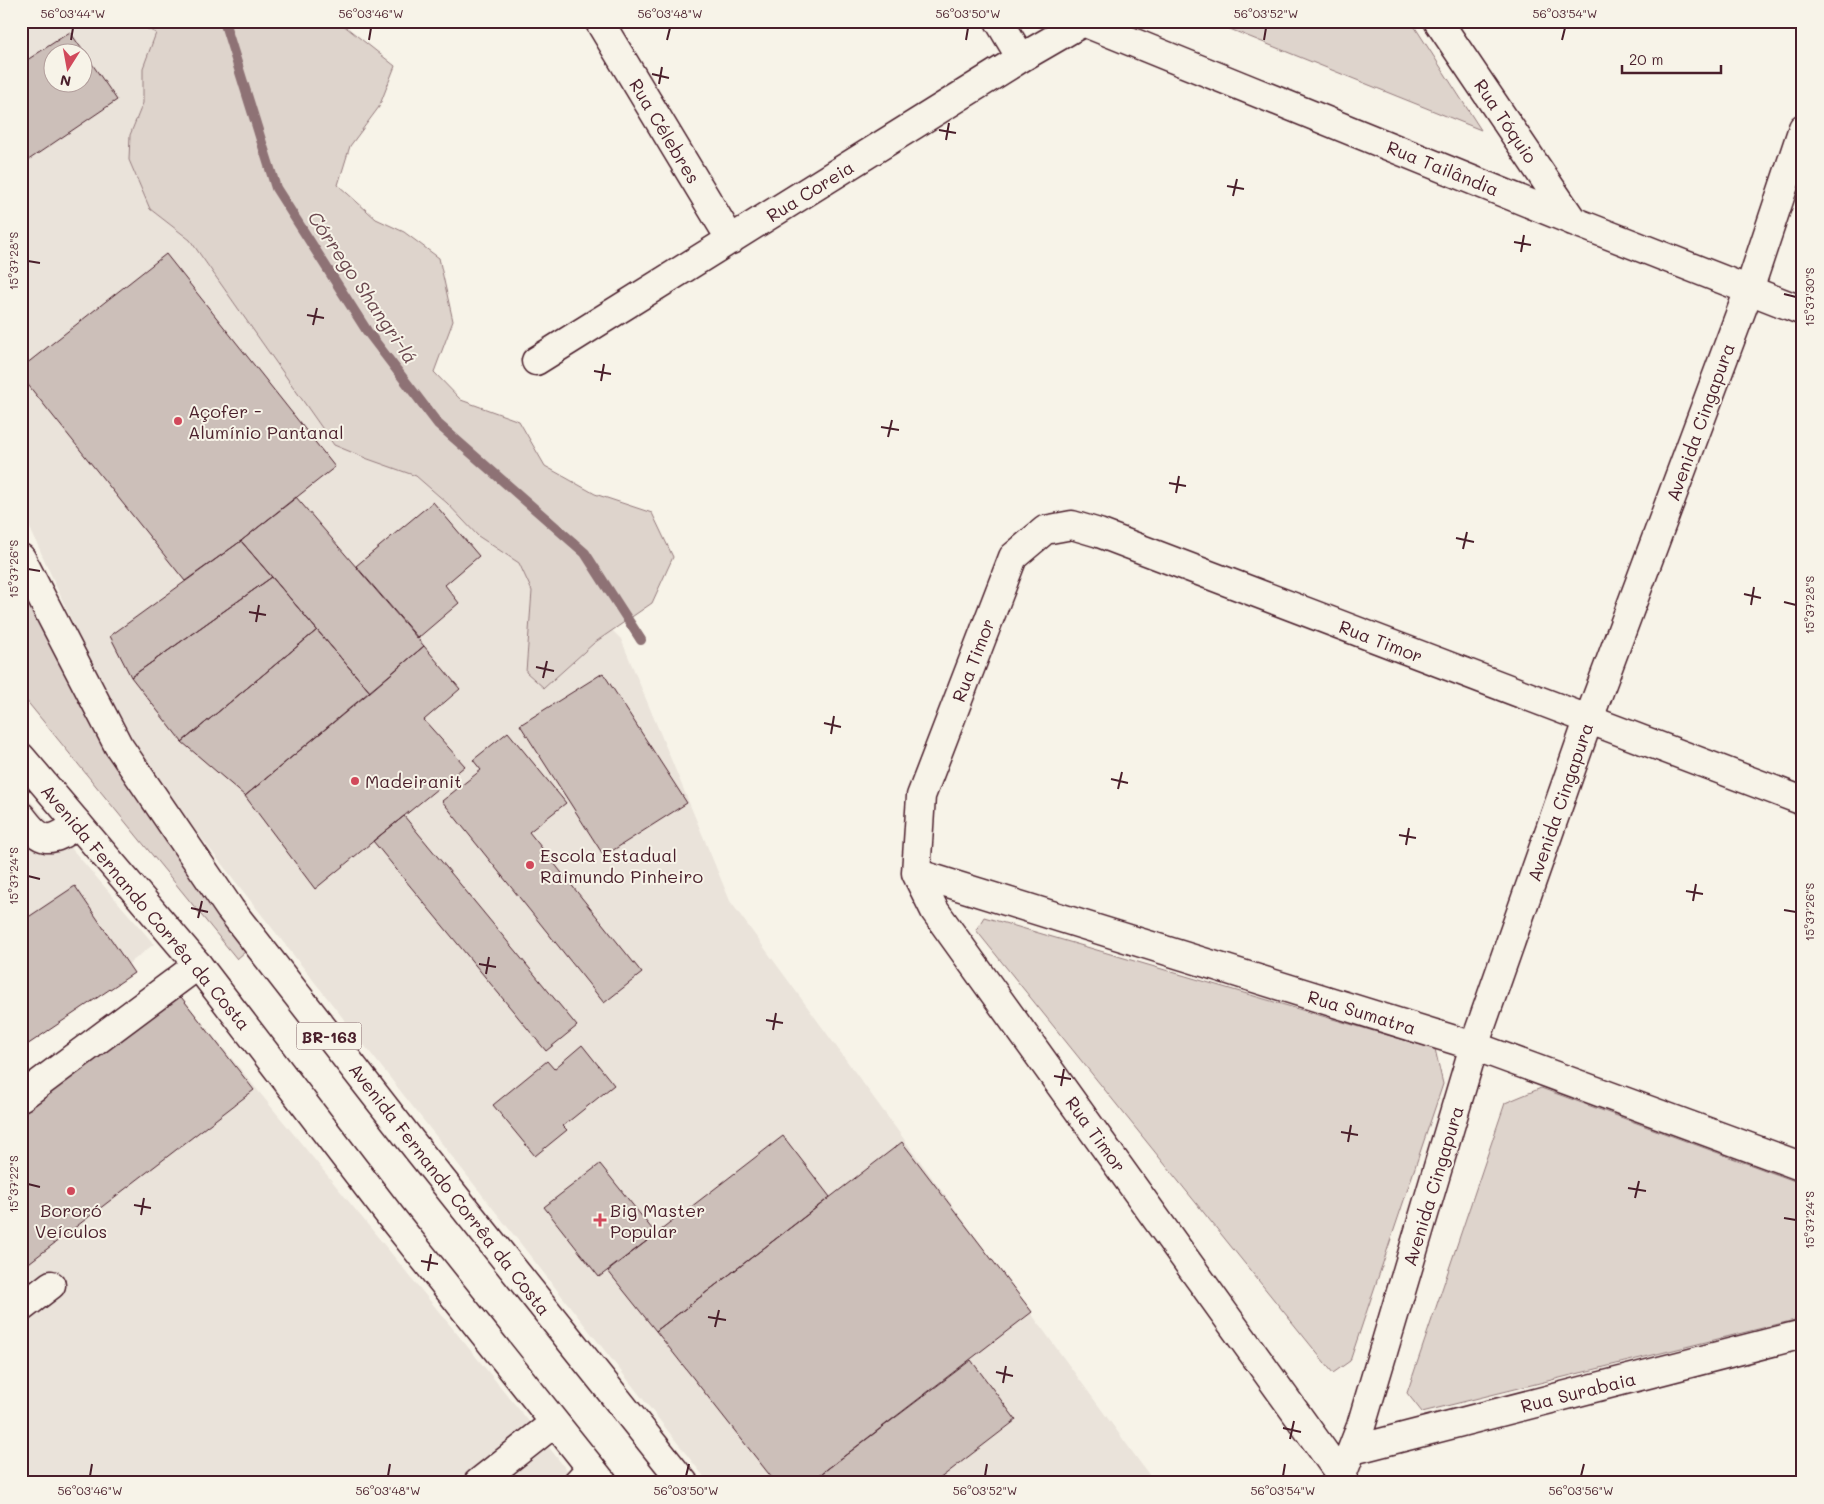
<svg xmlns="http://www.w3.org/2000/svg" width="1824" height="1504" viewBox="0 0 1824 1504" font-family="Mali,sans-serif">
	<rect width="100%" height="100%" fill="#f7f3e8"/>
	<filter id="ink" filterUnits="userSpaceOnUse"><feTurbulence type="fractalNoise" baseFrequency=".02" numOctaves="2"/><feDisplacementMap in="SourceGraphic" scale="10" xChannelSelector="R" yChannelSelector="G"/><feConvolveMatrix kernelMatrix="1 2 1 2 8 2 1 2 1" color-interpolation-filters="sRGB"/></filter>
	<g filter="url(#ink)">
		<path fill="#eae3da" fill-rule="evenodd" d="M32,21H131L156,33L143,68V103L130,135L129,160L150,209L190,240L334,445L368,459L416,476L447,503L478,536L519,563L532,591L526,672L544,688L594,643L612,630L621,639L730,901L1155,1483H709L154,778L83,646L21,508V29ZM52,52H82V82H52Z
			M21,790L154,944L21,1049Z
			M178,993L531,1424L456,1483H21V1108Z
			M547,1445L577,1483H502Z"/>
		<path fill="#ded4cc" stroke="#947a7c" d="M131,21H342V24L395,66L379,107L350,146L338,185L376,219L404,232L439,258L453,321L434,372L461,400L519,421L545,466L595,494L652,513L673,557L652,603L594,643L544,688L526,672L532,591L519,563L478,536L447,503L416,476L368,459L334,445L190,240L150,209L129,160L130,135L143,103V68L156,33Z
			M1210,21H1411L1481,130Z
			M21,579L246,951L237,959L21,694Z
			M984,917L1435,1049L1443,1084L1350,1361L1333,1373L976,930Z
			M1541,1088L1803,1184V1318L1422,1412L1407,1393L1505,1103Z"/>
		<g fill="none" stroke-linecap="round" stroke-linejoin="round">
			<path stroke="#8e7275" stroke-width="10" d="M224,21L276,188L367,331L438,424L585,553L641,640"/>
		</g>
		<path fill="#ccbfb9" stroke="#4a1f2b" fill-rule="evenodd" d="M70,32L117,100L21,165V64ZM52,52H82V82H52Z
			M166,254L335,467L241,541L185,581L21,376V368Z
			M296,497L424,646L370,692L241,541Z
			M433,502L479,556L445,585L459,603L418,638L356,566Z
			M241,541L272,577L131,677L110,636Z
			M272,577L317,630L182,742L131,677Z
			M317,630L370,692L245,796L182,742Z
			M424,646L460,689L424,720L465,766L315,889L245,796Z
			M603,673L687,803L604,856L520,725Z
			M508,732L566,803L529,832L642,973L604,1003L442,801L481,770L473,760Z
			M404,816L577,1026L546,1051L373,841Z
			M75,886L134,973L21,1049V922Z
			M178,993L254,1090L21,1269V1114Z
			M582,1045L614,1085L563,1126L567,1130L535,1156L493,1105L547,1061L554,1069Z
			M783,1136L830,1197L656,1331L608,1271Z
			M902,1142L1032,1312L809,1483H776L656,1331Z
			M600,1164L656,1234L599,1277L544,1207Z
			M971,1360L1016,1420L934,1483H809Z"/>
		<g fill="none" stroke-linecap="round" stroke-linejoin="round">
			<defs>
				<path id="minor" d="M599,21L731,240
					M999,21L1021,58
					M1438,21L1573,221
					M1083,22L1573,221L1803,311
					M536,361L1021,58L1085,21
					M21,816C42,844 49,844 78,824
					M916,873L1474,1046L1803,1167
					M21,1097L198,965
					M21,1308L51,1285
					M1353,1450L1803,1334
					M1342,1477L935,911L916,873L921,796L1013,557L1045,530L1072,525L1099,533L1803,801
					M478,1483L554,1423
					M577,1483L591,1468
					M1339,1483L1361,1426L1474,1046L1588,721L1749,290L1803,128"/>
				<path id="highway" d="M21,558L118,745L230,909L418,1150L684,1483
					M21,757L198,965L391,1217L603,1483"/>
			</defs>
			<use href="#minor" stroke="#4a1f2b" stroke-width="31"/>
			<use href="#highway" stroke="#4a1f2b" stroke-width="31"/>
			<use href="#minor" stroke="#f7f3e8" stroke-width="28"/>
			<use href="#highway" stroke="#f7f3e8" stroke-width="28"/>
		</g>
	</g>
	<path fill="none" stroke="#4a1f2b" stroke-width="2" d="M71,40L73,28M369,40L371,28M667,40L670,28M966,40L968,28M1264,40L1266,28M1562,40L1565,28M652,74L669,78M659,84L662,67M939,130L956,133M946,140L949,123M1227,186L1244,189M1233,196L1237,179M1514,242L1531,245M1521,252L1524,235M28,261L40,263M1784,294L1796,297M307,315L324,318M313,325L317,308M594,371L611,374M601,381L604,364M881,427L899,430M888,437L892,420M1169,483L1186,486M1176,493L1179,476M1456,538L1474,542M1463,549L1467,532M28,569L40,571M1744,594L1761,598M1784,602L1796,605M1751,605L1754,587M249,612L266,615M256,622L259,605M536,667L554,671M543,678L547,661M824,723L841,727M831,734L834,716M1111,779L1128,783M1118,789L1122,772M1399,835L1416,838M1406,845L1409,828M28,876L40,879M1686,891L1703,894M1693,901L1696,884M191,908L208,912M1784,910L1796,912M198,918L202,901M479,964L496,967M486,974L489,957M766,1020L783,1023M773,1030L776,1013M1054,1076L1071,1079M1061,1086L1064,1069M1341,1132L1358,1135M1348,1142L1351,1125M28,1184L40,1187M1628,1188L1646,1191M1635,1198L1639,1181M134,1205L151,1208M141,1215L144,1198M1784,1218L1796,1220M421,1261L438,1264M428,1271L431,1254M708,1317L726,1320M715,1327L719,1310M996,1372L1013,1376M1003,1383L1006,1366M1283,1428L1301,1432M1290,1439L1294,1421M90,1476L92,1464M388,1476L390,1464M686,1476L689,1464M985,1476L987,1464M1283,1476L1285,1464M1581,1476L1584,1464"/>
	<g fill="#d1495b" stroke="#f7f3e8" stroke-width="2">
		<circle cx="178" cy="421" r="5"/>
		<circle cx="355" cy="781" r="5"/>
		<circle cx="530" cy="865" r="5"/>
		<circle cx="71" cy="1191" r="5"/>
		<path d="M597.5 1212.5h5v5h5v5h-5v5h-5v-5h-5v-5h5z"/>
	</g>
	<g text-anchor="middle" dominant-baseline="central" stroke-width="4" stroke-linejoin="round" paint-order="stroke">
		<rect fill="#f7f3e8" stroke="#7e5f64" stroke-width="1" x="296.5" y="1022.5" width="65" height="27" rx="4"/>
		<g font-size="16" font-weight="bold" fill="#4a1f2b">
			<text x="329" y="1036">BR-163</text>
		</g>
		<g font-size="18" fill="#4a1f2b" stroke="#f7f3e8">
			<text transform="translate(1506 121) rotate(56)">Rua Tóquio</text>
			<text transform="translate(665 131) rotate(59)">Rua Célebres</text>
			<text transform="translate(1443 168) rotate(22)">Rua Tailândia</text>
			<text transform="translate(810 191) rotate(-32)">Rua Coreia</text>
			<text transform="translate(1700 422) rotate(-70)">Avenida Cingapura</text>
			<text transform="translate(1381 641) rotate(21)">Rua Timor</text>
			<text transform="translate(973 660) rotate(-69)">Rua Timor</text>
			<text transform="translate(1560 802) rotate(-71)">Avenida Cingapura</text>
			<text transform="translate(146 907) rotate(50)">Avenida Fernando Corrêa da Costa</text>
			<text transform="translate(1362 1012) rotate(17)">Rua Sumatra</text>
			<text transform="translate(1096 1134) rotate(54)">Rua Timor</text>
			<text transform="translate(1433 1186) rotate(-73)">Avenida Cingapura</text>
			<text transform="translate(450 1189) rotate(52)">Avenida Fernando Corrêa da Costa</text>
			<text transform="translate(1578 1392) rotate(-14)">Rua Surabaia</text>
		</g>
		<g font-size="18" fill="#4a1f2b" stroke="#f7f3e8" text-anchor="start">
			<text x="188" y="411">Açofer -<tspan x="188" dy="21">Alumínio Pantanal</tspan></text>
			<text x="365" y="781">Madeiranit</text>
			<text x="540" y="855">Escola Estadual<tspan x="540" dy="21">Raimundo Pinheiro</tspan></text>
			<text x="71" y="1210" text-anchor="middle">Bororó<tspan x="71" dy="21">Veículos</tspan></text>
			<text x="610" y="1210">Big Master<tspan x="610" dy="21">Popular</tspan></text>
		</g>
		<g font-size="19" font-style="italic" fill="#6c4950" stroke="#f7f3e8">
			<text transform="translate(363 287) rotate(56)">Córrego Shangri-lá</text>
		</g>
	</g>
	<rect width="1824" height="1504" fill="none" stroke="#f7f3e8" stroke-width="55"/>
	<g transform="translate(68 68) rotate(191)"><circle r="24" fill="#f7f3e8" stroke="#b29e9c"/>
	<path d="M0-4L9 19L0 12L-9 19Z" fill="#d1495b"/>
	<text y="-8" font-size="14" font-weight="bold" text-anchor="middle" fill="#4a1f2b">N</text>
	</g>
	<path d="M1622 65v8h99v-8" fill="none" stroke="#4a1f2b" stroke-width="2.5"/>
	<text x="1629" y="65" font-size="15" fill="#4a1f2b" stroke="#f7f3e8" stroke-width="4" paint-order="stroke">20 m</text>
	<rect x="28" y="28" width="1768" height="1448" fill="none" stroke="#4a1f2b" stroke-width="2"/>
	<g font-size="12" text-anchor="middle" fill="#4a1f2b">
		<text x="73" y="18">56°03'44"W</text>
		<text x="371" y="18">56°03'46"W</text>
		<text x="670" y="18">56°03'48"W</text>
		<text x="968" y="18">56°03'50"W</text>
		<text x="1266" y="18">56°03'52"W</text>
		<text x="1565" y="18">56°03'54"W</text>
		<text transform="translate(14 261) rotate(-90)" y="4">15°37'28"S</text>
		<text transform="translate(1810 297) rotate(-90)" y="4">15°37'30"S</text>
		<text transform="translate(14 569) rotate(-90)" y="4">15°37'26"S</text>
		<text transform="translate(1810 605) rotate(-90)" y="4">15°37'28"S</text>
		<text transform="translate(14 876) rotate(-90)" y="4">15°37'24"S</text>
		<text transform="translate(1810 912) rotate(-90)" y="4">15°37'26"S</text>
		<text transform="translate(14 1184) rotate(-90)" y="4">15°37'22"S</text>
		<text transform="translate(1810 1220) rotate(-90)" y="4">15°37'24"S</text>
		<text x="90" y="1495">56°03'46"W</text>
		<text x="388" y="1495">56°03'48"W</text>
		<text x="686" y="1495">56°03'50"W</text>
		<text x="985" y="1495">56°03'52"W</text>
		<text x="1283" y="1495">56°03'54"W</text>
		<text x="1581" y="1495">56°03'56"W</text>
	</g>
</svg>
